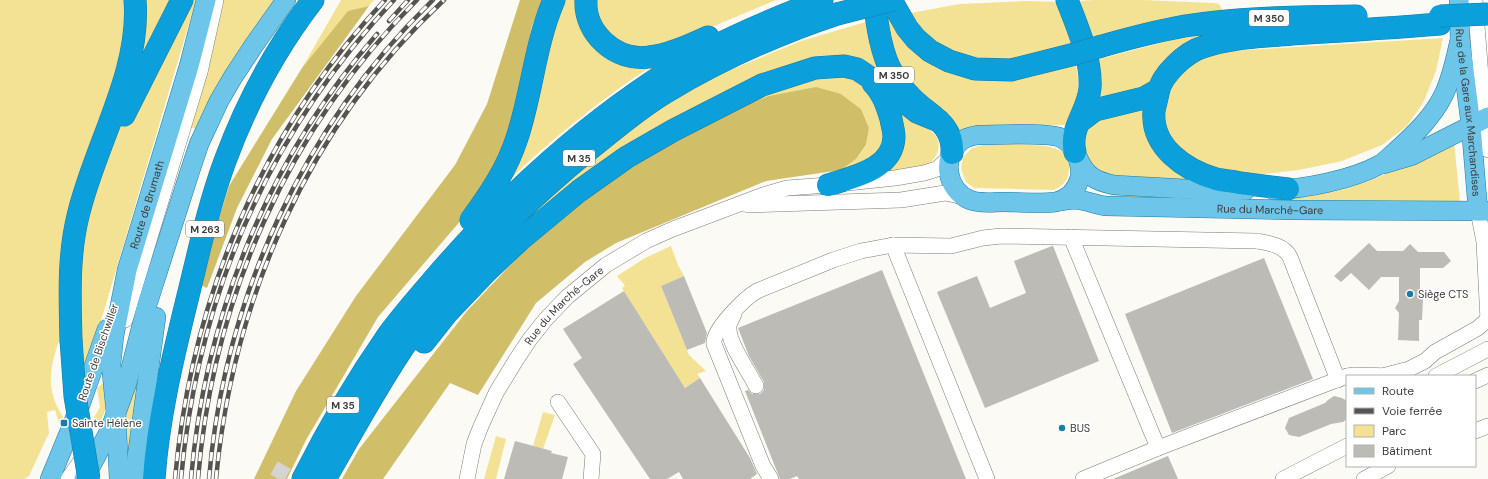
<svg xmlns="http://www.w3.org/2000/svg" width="1488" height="479" viewBox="0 0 1488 479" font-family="'DM Sans',sans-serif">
	<rect width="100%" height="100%" fill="#fbfaf5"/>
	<path fill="#f4e294" d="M0,0H196L85,375L77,339L59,341C49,369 46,391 63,417L60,426L55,410L47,412L49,433L29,476L24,479H0Z
		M224,0H275L241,47L220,80L196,129L190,127L206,77Z
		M341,0H374L369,6L348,12L302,68Z
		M557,0H577L578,14L653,65C600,100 551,139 506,183Z
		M592,0H776L669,45L650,50L609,40Z
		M1094,0H1142L1214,3L1219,4L1222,9L1220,12L1091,39L1080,1Z
		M1028,1L1059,2L1071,43L1017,60L986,61L940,47L905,14L960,4Z
		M888,17L901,38L922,57L1075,63C1082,88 1077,101 1068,125L972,126L957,135L905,80L883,19Z
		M869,21L879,72L829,59L530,217L586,163L659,108L713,77L801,41Z
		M1208,34H1238L1152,84L1098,104L1096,60L1172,40Z
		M1443,38L1436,71L1423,103L1407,126L1382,145L1342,161L1299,170L1255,175L1213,171L1175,146L1163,124V102L1172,80L1190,61L1215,52Z
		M833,72L867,83L889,136L877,158L841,170L856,159L866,146L869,128L861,109L841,94L707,120L773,87Z
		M1146,103L1191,181L1113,177C1096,173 1085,161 1083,144C1082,138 1085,130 1085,125Z
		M898,112C907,114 912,118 920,123C925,127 931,130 935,135C944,146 935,160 926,167L879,174Z
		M1454,141L1460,202L1108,200L1111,195L1110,191C1190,196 1280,211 1357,185C1391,174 1422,156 1454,141Z
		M988,144C1006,145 1055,141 1066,155C1069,159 1069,165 1069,170C1068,181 1063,185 1054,190L974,188L966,182L961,169L963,157L972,148Z
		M671,246L678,265L684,276L661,286L689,355L706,371L697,374L700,378L685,388L622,288L625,286L617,276L645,258Z
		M148,341L126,465L123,415Z
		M108,379L109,401L98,428L95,426L93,419L100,407L97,388Z
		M543,412L555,415L543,449L533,446Z
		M496,436L506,439L496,479H484Z"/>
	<path fill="#d1be68" d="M520,0H542L532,26L513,114L497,165L474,205L378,317L306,440L287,479H254L296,391L356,296L455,165L487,104Z
		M369,6L272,139L237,208L207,288L198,284L229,186L302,68L348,11Z
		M816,87L841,94L861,109L869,128L866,145L856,159L841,170L766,181L616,243L585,262L536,303L478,395L450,383L383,479H342L359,449L467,311L521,254L614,175L707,120L769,96Z"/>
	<path fill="#bcbbb6" d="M1369,243L1377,251H1403L1410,244L1418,252H1444L1451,261L1443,268H1420V299H1423L1422,320H1419V341L1398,340L1399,313L1395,308L1399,301V277H1381L1369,290L1351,273L1341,282L1334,276Z
		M1052,246H1053L1099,361L985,408L937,292L977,276L990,308L1026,293L1014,261Z
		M1264,258L1313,379L1172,433L1125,314Z
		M882,270L966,479H799L797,476L790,479H780L745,391L748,390L752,394H760L764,390V382L749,356L738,328Z
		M684,276L707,333L705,343L687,350L661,286Z
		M624,291L685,388L700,378L750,458L757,474L750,479H683L679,472L667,479H650L573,364L582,358L563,329Z
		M1334,396L1342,398L1347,401V419L1343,422L1331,424L1299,437L1289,435L1285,428L1289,418L1325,403L1328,400Z
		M515,441L552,451L551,453L568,457L562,479H504Z
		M1168,456L1178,479H1113Z"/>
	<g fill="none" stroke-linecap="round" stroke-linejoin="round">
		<path stroke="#d5d4d0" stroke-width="15" stroke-dasharray="15 8" stroke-linecap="butt" d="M274,468L294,479"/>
		<defs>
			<g id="minor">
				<path d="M1475,0L1483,102L1488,150"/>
				<path d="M748,205L901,200L945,193L964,197"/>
				<path d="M1478,211L1484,242L1488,320"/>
				<path d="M1071,237L1158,448L1347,376"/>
				<path d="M893,245L987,479"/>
				<path d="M734,314C732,319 728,324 729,329C729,345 749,371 756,386"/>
				<path d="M125,320L200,72L216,0"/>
				<path d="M1386,375L1409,369L1425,361L1435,352L1478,328L1488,319"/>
				<path d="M1348,376L1354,375L1395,376"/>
				<path d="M1436,376L1488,349"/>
				<path d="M1475,381L1488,375"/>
				<path d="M558,402L593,454L591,479"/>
				<path d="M1475,431L1488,426"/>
				<path d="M68,479L87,452"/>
				<path id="s1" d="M467,479L474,444L481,426L496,393L516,360L530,339L546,319L567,297L606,265L646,241L673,229L763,195L787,188L828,185L895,178L924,173L937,169L949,158"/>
				<path d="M771,479L763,466L714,344C712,330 745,298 757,291L833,260L861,251L893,245L951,246L983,238L1001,236L1257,241C1268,243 1284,245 1290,257L1338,380"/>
				<path d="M1083,479L1158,448"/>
				<path d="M1283,479L1347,446"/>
				<path d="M1364,479L1388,466"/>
			</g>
			<g id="major">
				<path id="s2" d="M1459,0L1460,39L1471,126L1478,211"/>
				<path d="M978,135C996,135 1048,132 1061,138C1070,142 1075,150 1078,159C1080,166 1082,173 1079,180C1076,191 1067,199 1056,202C1039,204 1021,202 1003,202C993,202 980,204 970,200C946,190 941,157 961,141C966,137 972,136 978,135Z"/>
				<path d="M1078,158C1086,176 1095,181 1114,185L1222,191L1246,190"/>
				<path d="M1384,164L1411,156L1488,117"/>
				<path d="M1273,190C1304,189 1351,180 1379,165C1385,162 1390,156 1395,152C1414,135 1433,117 1444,94C1452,77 1456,57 1460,39"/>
				<path id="s3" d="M1062,201C1078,196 1091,204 1106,206L1291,210L1488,211"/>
				<path d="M50,479L78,411L107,329"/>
				<path d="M84,479L110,430L127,383L147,305L190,171L199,144L219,101L233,77L254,45L286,0"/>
				<path id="s4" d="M119,479L116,413L111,364L114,336L127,270L189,66L206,0"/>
				<path d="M134,479L156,317"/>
			</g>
			<path id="highway" d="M586,0C584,33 616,62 649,57C669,55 690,45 708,37
				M874,0C877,23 881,55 893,74C898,81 902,89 908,94C925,115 954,121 952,153
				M891,0L907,28L916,39L930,51L949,61L975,69L1011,70L1071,55
				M1067,0C1077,26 1092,60 1090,88C1088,112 1069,128 1075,152
				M1102,46C1130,38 1157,31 1185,26C1242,17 1299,17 1356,16
				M124,115L182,0
				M1079,122L1095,110L1144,98L1158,90
				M828,185C852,177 893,170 894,137C894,131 892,125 891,119C887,106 883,93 873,83
				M1288,189C1272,187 1256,185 1240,183C1232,181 1224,181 1216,179C1185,170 1151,147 1154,111C1155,105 1157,99 1158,93C1161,75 1186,52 1203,47C1230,37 1264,37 1292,34C1342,31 1391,28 1440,24
				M471,220C490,194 507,169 517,138C532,93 535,44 554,0
				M71,340C70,299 68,256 78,216C94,146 141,73 135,0
				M424,342L447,313L487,271L520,240L579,191L627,157L674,130L762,85L815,68L844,66L857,69L893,93L917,112L939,121
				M154,479C158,420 172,361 186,304C198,256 208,207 225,161C246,104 276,48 313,0
				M303,479C328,429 356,381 388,335C404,313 423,292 441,271C504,199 575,133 655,80C705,47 767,21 822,0
				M325,479C357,424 388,366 426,315C474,251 530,198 591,148C615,129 639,108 666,92C721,59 777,34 837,14"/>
		</defs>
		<use href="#minor" stroke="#7d7c77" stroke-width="16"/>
		<use href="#major" stroke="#1c7ca3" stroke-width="20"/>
		<use href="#highway" stroke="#1c7ca3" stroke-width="23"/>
		<use href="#minor" stroke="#fff" stroke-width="15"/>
		<use href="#major" stroke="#6dc5e9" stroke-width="19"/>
		<use href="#highway" stroke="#0b9fdb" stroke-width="22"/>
		<defs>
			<path id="rail" d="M389,21L408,0
				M175,479C191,299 261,132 385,0
				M181,479C198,296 268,134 394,0
				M191,479C205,315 268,159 377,34
				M198,479C213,298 288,129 417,0
				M209,479C224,299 303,126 433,0
				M216,479C233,298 309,125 444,0"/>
		</defs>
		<use href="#rail" stroke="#555451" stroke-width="4.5"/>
		<use href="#rail" stroke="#fff" stroke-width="3" stroke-dasharray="9" stroke-linecap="butt"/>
		<defs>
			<path id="highway-bridge" d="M837,14L892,0
				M1440,16L1488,14
				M1071,55L1102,46
				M71,340L75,396L89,479"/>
		</defs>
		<use href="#highway-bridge" stroke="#1c7ca3" stroke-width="23" stroke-linecap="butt"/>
		<use href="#highway-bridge" stroke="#0b9fdb" stroke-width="22"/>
	</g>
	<g fill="#1c7ca8" stroke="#fff" stroke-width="1.5">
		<circle cx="1410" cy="294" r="4"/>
		<rect x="60" y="419" width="8" height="8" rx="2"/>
		<circle cx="1062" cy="428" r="4"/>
	</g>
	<g text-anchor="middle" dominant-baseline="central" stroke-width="3" stroke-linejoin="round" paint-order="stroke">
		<g fill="#fff" stroke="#777675" stroke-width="1">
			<rect x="1249" y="10" width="40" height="16" rx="3"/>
			<rect x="874" y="67" width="40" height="16" rx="3"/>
			<rect x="563" y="150" width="32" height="16" rx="3"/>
			<rect x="186" y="221" width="38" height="16" rx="3"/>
			<rect x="327" y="397" width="32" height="16" rx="3"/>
		</g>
		<g font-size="10" font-weight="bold" fill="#3d3c3a">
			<text x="1269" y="18">M 350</text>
			<text x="894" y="75">M 350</text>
			<text x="579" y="158">M 35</text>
			<text x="205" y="229">M 263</text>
			<text x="343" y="405">M 35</text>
		</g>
		<g font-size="11" fill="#3d3c3a" stroke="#fff">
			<text stroke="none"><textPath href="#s2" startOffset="113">Rue de la Gare aux Marchandises</textPath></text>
			<text stroke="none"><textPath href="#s4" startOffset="279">Route de Brumath</textPath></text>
			<text stroke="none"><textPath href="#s3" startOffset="209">Rue du Marché-Gare</textPath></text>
			<text stroke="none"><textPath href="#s1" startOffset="203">Rue du Marché-Gare</textPath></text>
			<text transform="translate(98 352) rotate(-71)">Route de Bischwiller</text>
		</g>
		<g font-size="11" fill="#3d3c3a" stroke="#fff" text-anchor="start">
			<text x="1418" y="294">Siège CTS</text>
			<text x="72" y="423">Sainte Hélène</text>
			<text x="1070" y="428">BUS</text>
		</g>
	</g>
	<rect x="1346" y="375" width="130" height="92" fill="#ffffff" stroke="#b1b1b0"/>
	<rect x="1354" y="388" width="20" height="6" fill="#6dc5e9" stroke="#b1b1b0"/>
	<text x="1382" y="395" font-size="12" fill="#3d3c3a">Route</text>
	<rect x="1354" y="408" width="20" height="6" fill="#555451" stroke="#b1b1b0"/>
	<text x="1382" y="415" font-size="12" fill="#3d3c3a">Voie ferrée</text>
	<rect x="1354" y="425" width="20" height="12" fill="#f4e294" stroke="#b1b1b0"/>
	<text x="1382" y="435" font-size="12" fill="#3d3c3a">Parc</text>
	<rect x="1354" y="445" width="20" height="12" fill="#bcbbb6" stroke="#b1b1b0"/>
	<text x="1382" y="455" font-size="12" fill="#3d3c3a">Bâtiment</text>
</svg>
